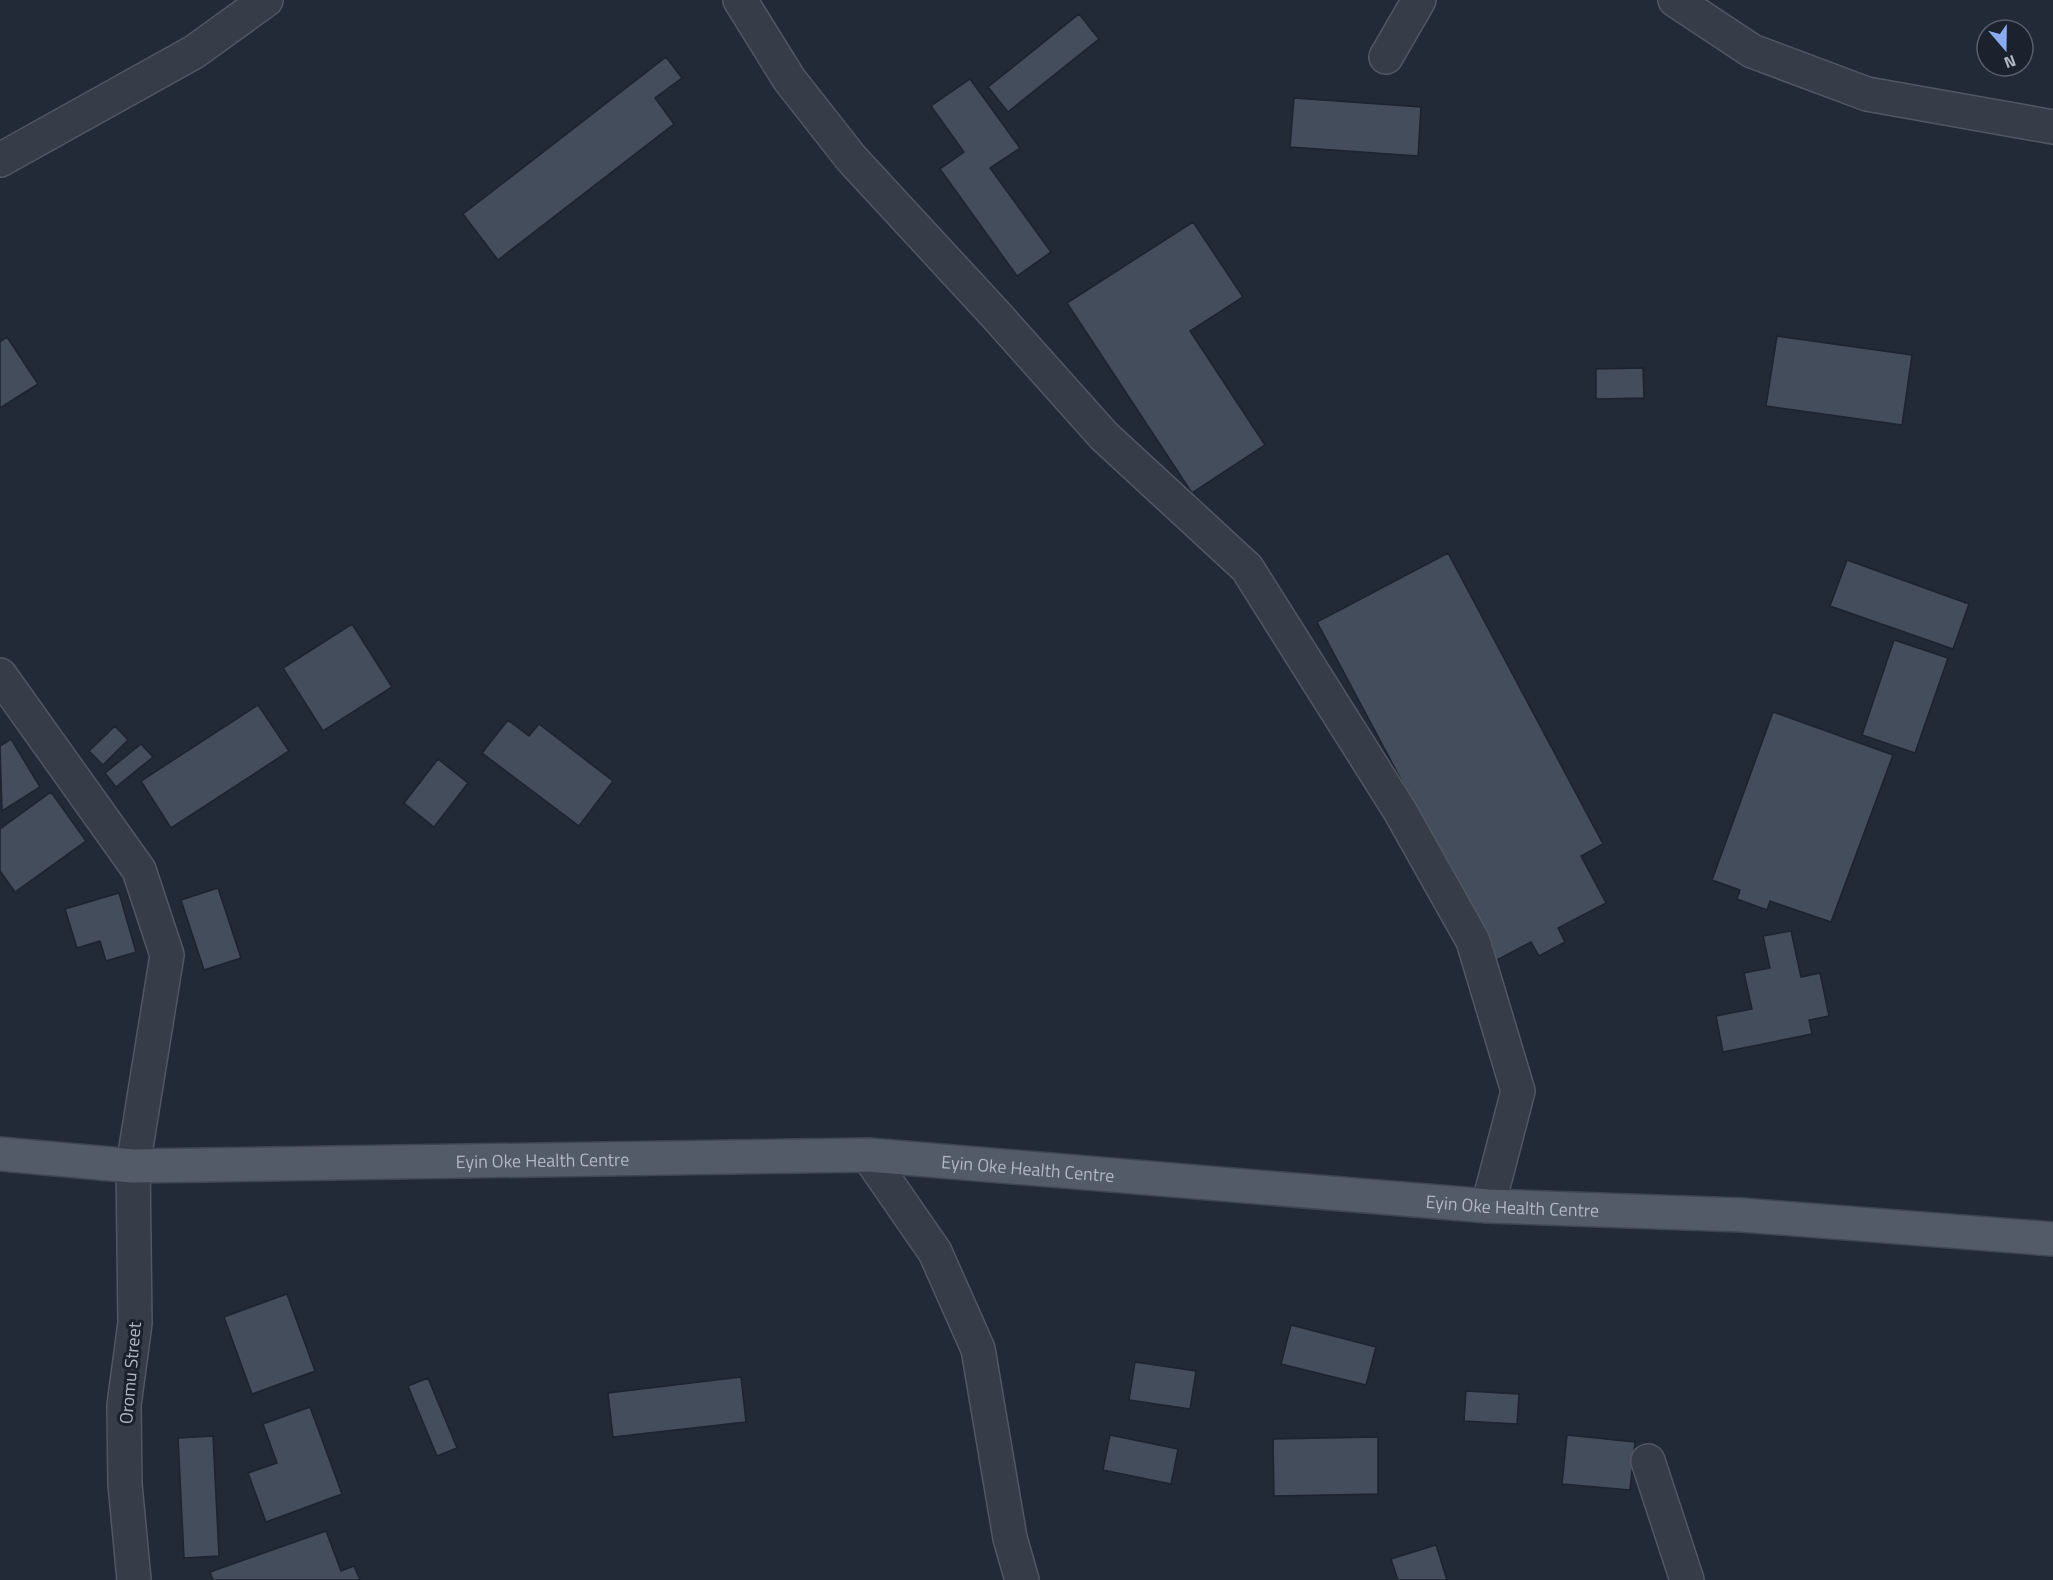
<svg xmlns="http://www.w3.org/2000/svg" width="2053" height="1580" viewBox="0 0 2053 1580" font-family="'Titillium Web',sans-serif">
	<rect width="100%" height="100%" fill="#222a38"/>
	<path fill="#444d5c" stroke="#1d232f" stroke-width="1.5" d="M1079,14L1099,39L1008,112L988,87Z
		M666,57L682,78L655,98L674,124L498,260L463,214Z
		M970,79L1020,148L990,168L1051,252L1017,276L940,169L964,152L931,106Z
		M1294,98L1421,107L1418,156L1290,147Z
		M1193,222L1243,297L1190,331L1265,445L1192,493L1067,303Z
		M1777,336L1912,355L1902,425L1766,406Z
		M7,337L38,384L0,408V342Z
		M1643,368L1644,398L1596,399V369Z
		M1448,553L1603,844L1581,856L1606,903L1558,928L1565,942L1539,956L1531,942L1497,960L1317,622Z
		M1847,560L1969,604L1953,649L1830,606Z
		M352,624L392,687L323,731L283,668Z
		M1894,640L1948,658L1915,753L1862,735Z
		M258,705L289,751L171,828L141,781Z
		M1773,712L1893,755L1831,922L1770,901L1767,910L1737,899L1740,890L1712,880Z
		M508,720L529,736L539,724L613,781L579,826L482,753Z
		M115,726L128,740L103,765L89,751Z
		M11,739L40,787L2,811L0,746Z
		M141,744L153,757L116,787L105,773Z
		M438,759L468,783L434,827L404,803Z
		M51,792L86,841L15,892L0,871V829Z
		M218,888L241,958L204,970L181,900Z
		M119,893L136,952L106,961L100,941L77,948L65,909Z
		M1791,931L1801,977L1820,973L1829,1016L1809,1020L1812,1034L1723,1052L1716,1016L1752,1009L1744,973L1770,968L1763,936Z
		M287,1294L315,1371L252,1394L224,1317Z
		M1291,1325L1376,1347L1366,1385L1281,1364Z
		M1135,1362L1196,1371L1190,1409L1129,1400Z
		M741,1377L746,1422L613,1437L608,1393Z
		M428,1378L457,1448L437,1456L408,1386Z
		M1466,1391L1519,1394L1517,1424L1464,1421Z
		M310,1407L342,1494L266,1522L248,1473L277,1463L263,1424Z
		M1110,1435L1178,1449L1171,1484L1103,1470Z
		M1567,1435L1635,1442L1630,1490L1562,1484Z
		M213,1436L219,1556L184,1558L178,1438Z
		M1378,1437V1494L1274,1496L1273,1439Z
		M326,1531L341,1571L354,1566L360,1580H213L210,1572Z
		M1436,1545L1447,1580H1398L1391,1559Z"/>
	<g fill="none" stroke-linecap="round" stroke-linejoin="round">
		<defs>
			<path id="minor" d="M740,0L789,79L851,158L996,315L1104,436L1247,568L1400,811L1473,941L1518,1091L1488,1206
				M1675,0L1752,51L1867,94L2053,127
				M1386,57L1419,0
				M0,160L194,52L266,0
				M0,675L139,870L167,955L133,1166L135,1323L124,1405L125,1484L134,1580
				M868,1155L935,1252L978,1349L1010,1538L1022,1580
				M1648,1461L1687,1580"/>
			<g id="primary">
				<path id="s1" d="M0,1154L133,1166L868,1155L1488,1206L1742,1215L2053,1239"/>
			</g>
		</defs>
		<use href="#minor" stroke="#515763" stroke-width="36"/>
		<use href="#primary" stroke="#3f4551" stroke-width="36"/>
		<use href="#minor" stroke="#363c48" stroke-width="33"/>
		<use href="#primary" stroke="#545b68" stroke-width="33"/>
	</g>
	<g text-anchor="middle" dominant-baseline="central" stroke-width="6" stroke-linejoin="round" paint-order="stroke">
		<g font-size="18" fill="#b1b7c4" stroke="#1b212d">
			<text stroke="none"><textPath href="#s1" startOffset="543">Eyin Oke Health Centre</textPath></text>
			<text stroke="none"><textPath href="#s1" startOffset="1029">Eyin Oke Health Centre</textPath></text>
			<text stroke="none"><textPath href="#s1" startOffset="1515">Eyin Oke Health Centre</textPath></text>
			<text transform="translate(130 1373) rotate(-85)">Oromu Street</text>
		</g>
	</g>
	<g transform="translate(2005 48) rotate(160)"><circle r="28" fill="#1b212d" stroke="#575d69" stroke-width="1.5"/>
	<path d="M0-4.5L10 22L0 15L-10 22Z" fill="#89abf1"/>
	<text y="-9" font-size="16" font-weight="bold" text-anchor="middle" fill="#b1b7c4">N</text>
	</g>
</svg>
